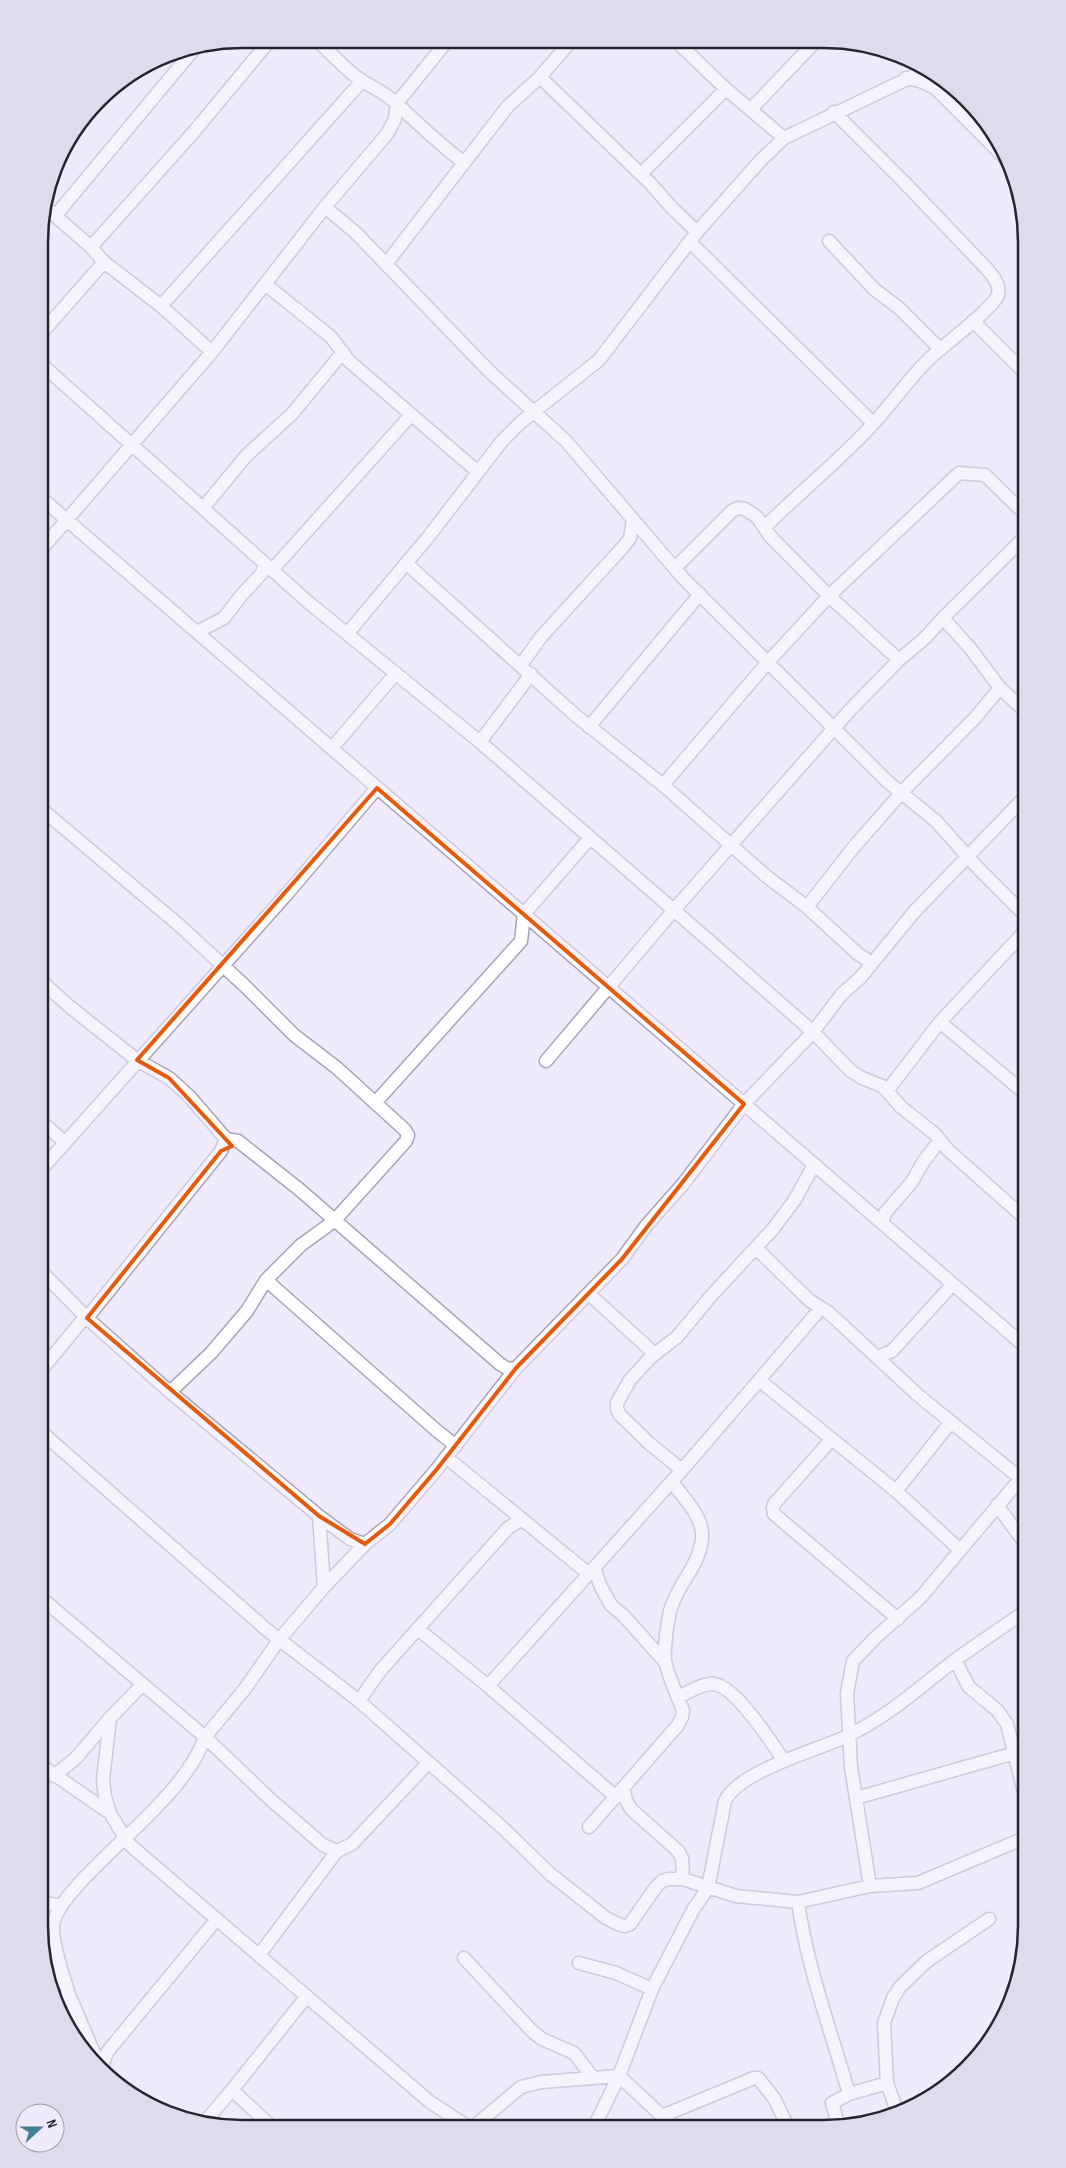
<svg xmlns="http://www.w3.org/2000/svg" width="1066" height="2168" viewBox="0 0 1066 2168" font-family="'Sofia Sans Condensed',sans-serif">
	<rect width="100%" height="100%" fill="#efeafc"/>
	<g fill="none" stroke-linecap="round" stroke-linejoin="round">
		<defs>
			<path id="minor" d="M315,39C331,52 344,69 361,80C373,88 386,93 397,104C419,125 440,144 464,163
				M676,41L726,89L784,138
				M540,77L650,183L672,208L697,232
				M906,78L920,81L935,88L1004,157L1013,172L1018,186
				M935,88L938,76
				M751,109L815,42
				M641,174L726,89
				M45,207L91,247L104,262L161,306L212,352
				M325,207L356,233L489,371L566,441L683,578L888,782L936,821L977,867L1027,917
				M56,215L195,48
				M829,241L874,289L899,308L940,349
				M690,242L873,423
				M91,247L192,134L271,39
				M386,264L508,106L540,77L571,41
				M265,284L331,337L349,361L478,472
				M161,306L362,81
				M973,321L1027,375
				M39,336L104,262
				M39,362L308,602L480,742L706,938L813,1032L851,1071L862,1078L882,1086L887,1091L901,1107L935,1134L948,1150L1027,1220
				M39,496L1027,1348
				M203,508L246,456L292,414L343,352
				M765,527C800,492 839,461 873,424C892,403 908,380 928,360C942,346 992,310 998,295C1001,285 992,275 986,268L905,183L834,112
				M39,552L212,352L325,207L387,134L395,119L397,103L448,40
				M406,563L575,715L663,785L766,876L807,907L858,954L872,963
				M675,568L732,511L738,508L745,509L757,517L770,536L829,596L899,660
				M272,570L411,415
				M197,632L224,618L240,597L262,573L265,564
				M347,634L429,536L502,441L521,422L599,360L697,232L761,160L784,138L928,69
				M521,665L541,637L624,546L630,538L633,520
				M1000,688L1027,713
				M589,727L700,594
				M480,742L531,674
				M332,748L396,673
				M663,785L768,662L829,596L959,473L985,475L1023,512L1027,524
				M39,807L179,925L245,986L294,1035L337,1068L405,1130L408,1135L406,1141L334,1221L301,1245L266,1280L247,1311L211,1353L170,1392
				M807,907L853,848L902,792L974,719L1000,688L970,648L943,618
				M39,979L70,1007L137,1060L169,1078L189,1096L226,1139L221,1151L87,1318
				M940,1022L1027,1095
				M546,1061L673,911L850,710L899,660L925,638L943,618L1027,535
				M887,1091L940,1022L1027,929
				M375,1103L521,941L524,914L590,838
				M39,1120L65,1142
				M226,1139L238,1141L300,1190L500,1364L508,1369L516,1368
				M39,1172L286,895L377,788
				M882,1223L885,1213L911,1183L924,1161L940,1140
				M756,1248L810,1301L828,1312L919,1396L1020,1478
				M39,1269L87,1318L170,1392L319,1516L324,1587
				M266,1280L436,1430L456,1446
				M589,1294L655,1354
				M877,1357L892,1351L953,1284
				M39,1373L85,1317
				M759,1380L896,1491L960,1550
				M39,1430L267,1630L359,1701L504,1829L549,1873L606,1918L618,1924L625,1926L630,1924L656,1887L662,1881L668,1879H683L736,1896L798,1902L870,1886L918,1883L1027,1837
				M831,1440L774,1504L773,1508L774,1514L898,1619
				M446,1457L589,1574
				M682,1470L650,1444L620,1415L617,1409V1403L630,1380L651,1357L677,1337L711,1296L773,1229L794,1201L814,1165
				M896,1491L951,1422
				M997,1505L1027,1546
				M319,1516L350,1539L365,1544L390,1524L437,1469L516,1368L622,1259L646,1226L683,1184L744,1104L813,1032L841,995L861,977L914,912L1027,795
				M365,1544L324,1587L279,1640L244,1690L205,1737L270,1799L323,1845L337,1851L352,1844L428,1763
				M594,1568L601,1587L611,1605L624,1616L665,1662
				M39,1596L205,1737C192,1775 154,1810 125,1838L130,1845L430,2102L470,2128
				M418,1629L488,1686L616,1797
				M955,1660L969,1687L997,1710L1007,1724L1027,1804
				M488,1686L682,1470L821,1308
				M678,1697C689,1692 707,1680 718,1685C739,1692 772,1743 784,1761
				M359,1701L380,1671L508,1528L522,1519
				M39,1764L110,1813
				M54,1776L76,1758L110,1718
				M623,1788L626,1800L631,1809L678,1851L682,1858L683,1879
				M856,1798L1015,1753
				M589,1827L678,1725L682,1717L683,1711C679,1699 666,1671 665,1660C664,1645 667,1626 670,1611C674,1597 682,1584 689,1573C715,1530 699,1517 672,1482
				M870,1886L851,1767L847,1693L853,1661L876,1637L920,1598L1027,1471
				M798,1902C807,1967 831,2031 849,2094
				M39,1903L61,1905
				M259,1955L337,1851
				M464,1958L533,2032L542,2039L574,2053L593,2078
				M579,1963L616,1973L652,1989
				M51,1995L60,1970
				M70,1997C64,1979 52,1945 53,1926C54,1902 108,1855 125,1838L110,1813L105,1797L103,1780L110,1718L142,1685
				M53,1999L70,1997L94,2053L109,2080
				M103,2071L104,2059L108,2051L217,1919
				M232,2090L307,1996
				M898,2114L887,2083L884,2023L893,1998L900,1987L927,1961L989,1919
				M662,2116L754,2078H758L774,2098L789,2129
				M203,2124L232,2090L273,2128
				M839,2127L832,2103L849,2094L887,2083
				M472,2128L521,2087L541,2082L619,2076L676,2129
				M593,2129L619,2076L652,1989L693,1910L708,1888L725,1801C738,1772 814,1751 843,1738C885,1719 919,1688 955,1660C979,1643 1003,1627 1027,1610"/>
		</defs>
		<use href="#minor" stroke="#aaa2bd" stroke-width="15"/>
		<use href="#minor" stroke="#fff" stroke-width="12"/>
	</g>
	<path d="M0 0H1066V2168H0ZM377,788L744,1104L622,1259L516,1368L437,1469L390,1524L365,1544L319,1516L87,1318L221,1151L232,1146L169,1078L137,1060Z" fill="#efeafc" fill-opacity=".55" fill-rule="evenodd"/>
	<path fill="none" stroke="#e8590c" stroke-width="4" stroke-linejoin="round" d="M377,788L744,1104L622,1259L516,1368L437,1469L390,1524L365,1544L319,1516L87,1318L221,1151L232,1146L169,1078L137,1060Z"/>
	<path d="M0 0H1066V2168H0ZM242 48H824A194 194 0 0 1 1018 242V1926A194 194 0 0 1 824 2120H242A194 194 0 0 1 48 1926V242A194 194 0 0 1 242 48Z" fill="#dfdaec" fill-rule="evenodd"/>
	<path fill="none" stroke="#27242e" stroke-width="2.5" d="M242 48H824A194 194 0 0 1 1018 242V1926A194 194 0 0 1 824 2120H242A194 194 0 0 1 48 1926V242A194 194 0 0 1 242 48Z"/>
	<g transform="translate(40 2128) rotate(69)"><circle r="24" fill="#efeafc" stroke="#9f9baa"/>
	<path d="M0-4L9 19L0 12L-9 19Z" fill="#428096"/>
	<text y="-8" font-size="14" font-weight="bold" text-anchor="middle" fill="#27242e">N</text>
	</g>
</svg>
